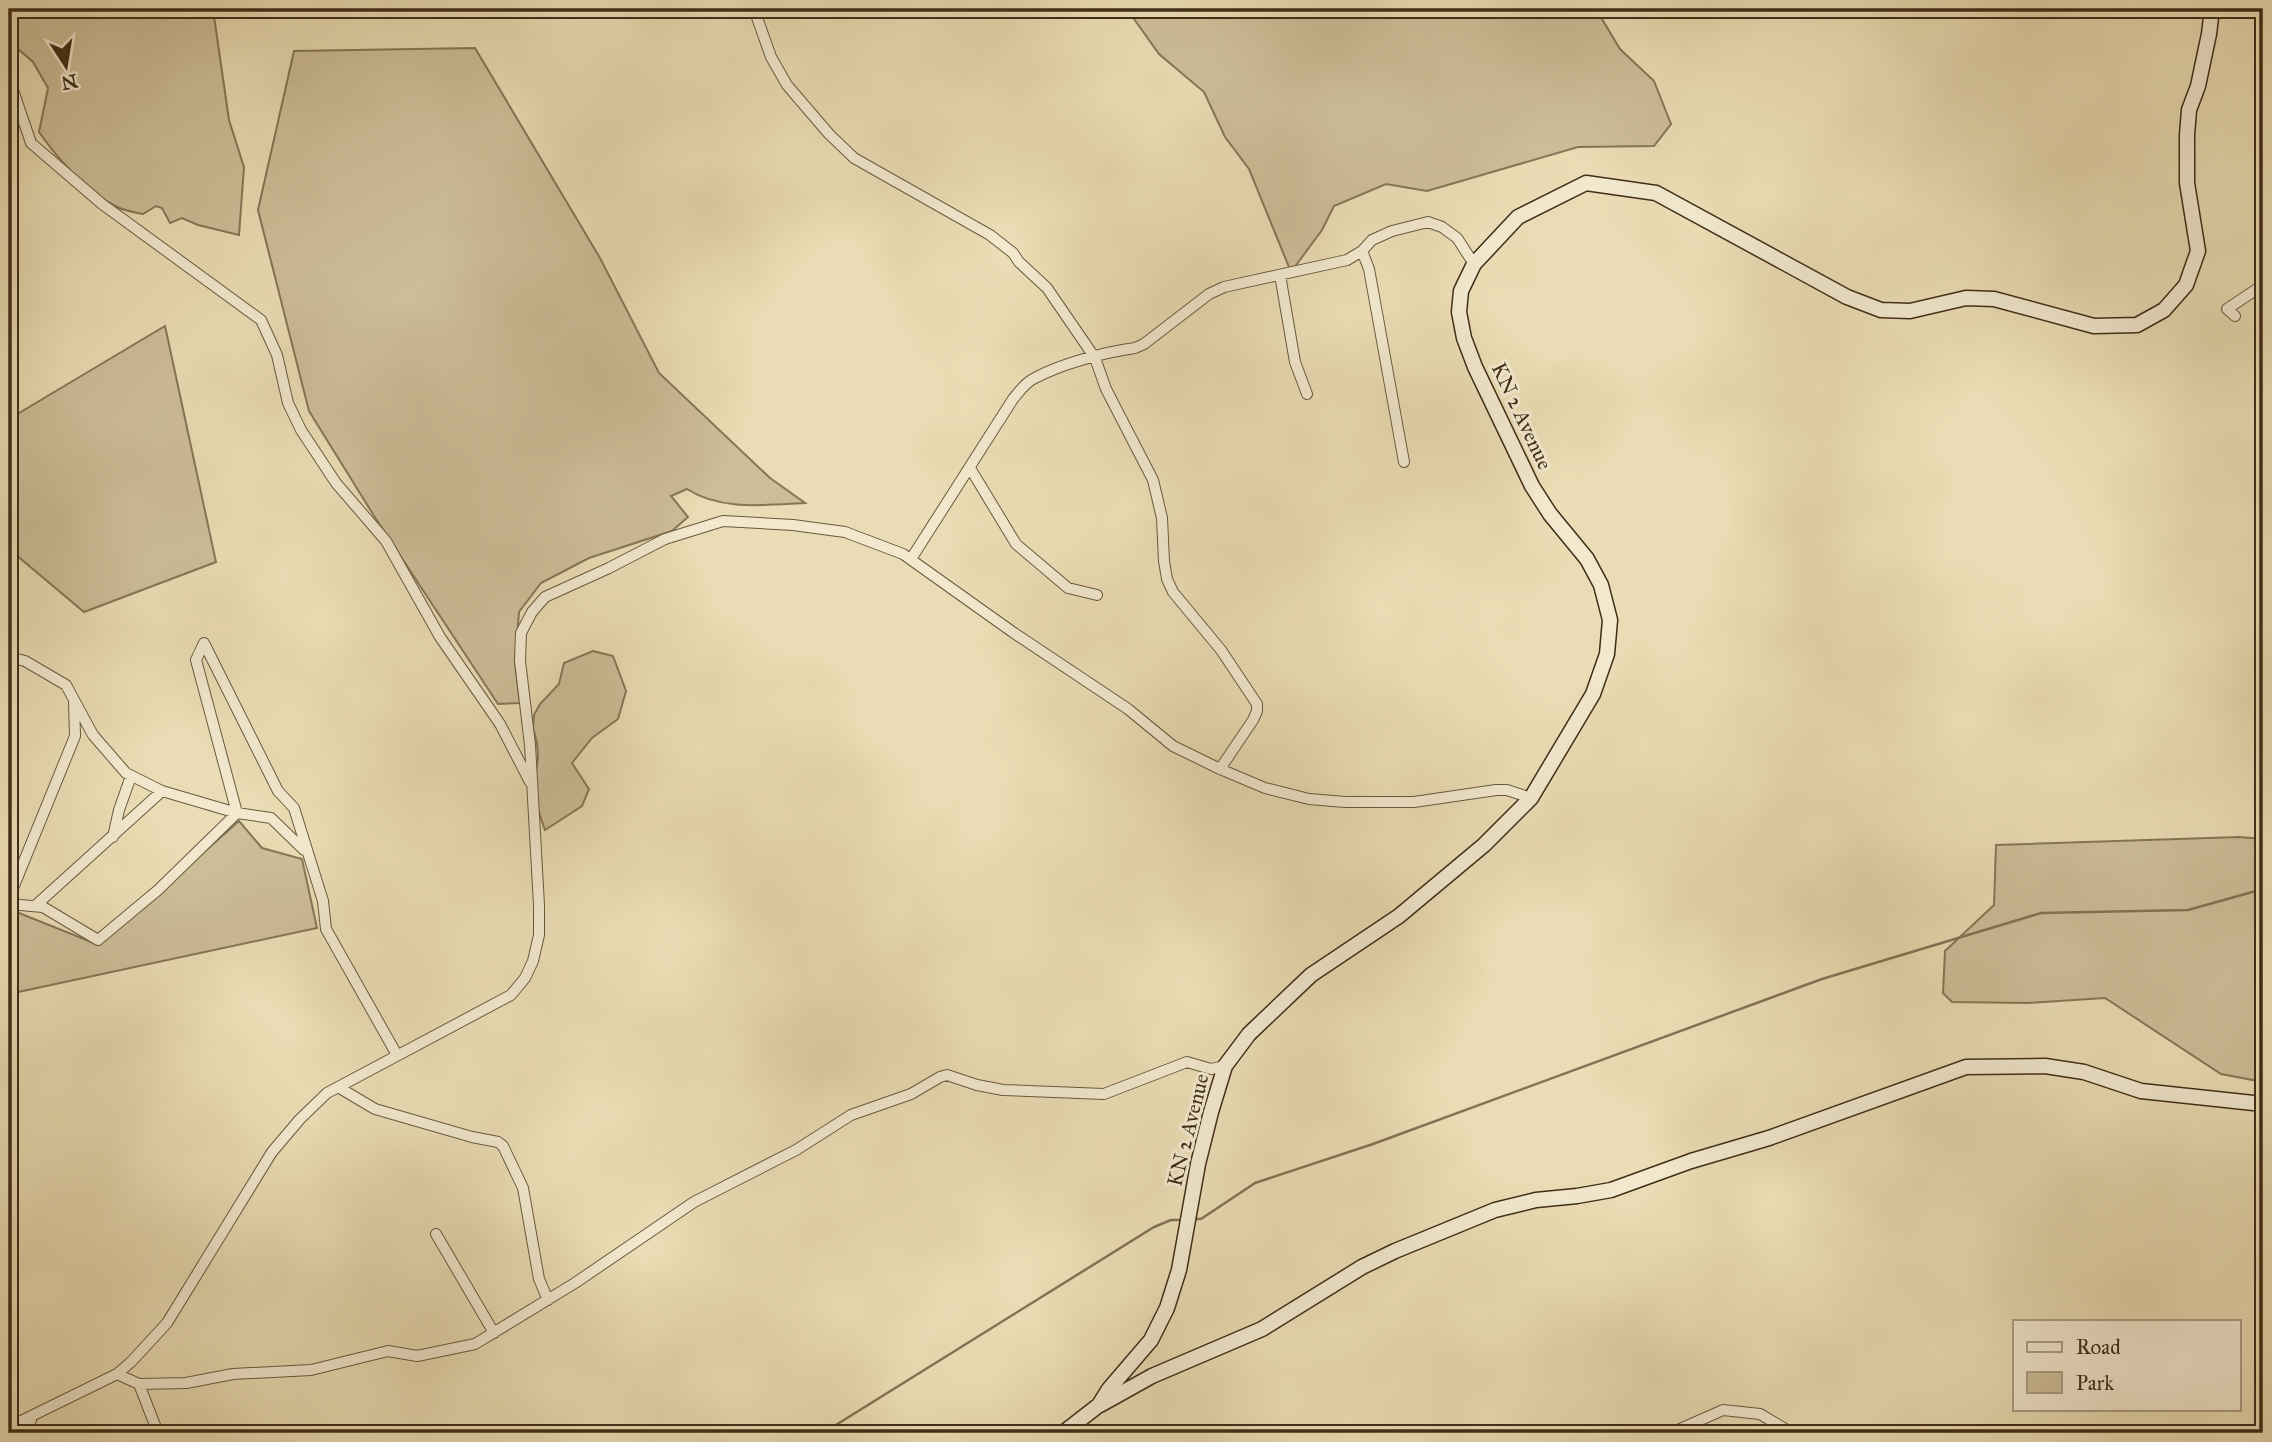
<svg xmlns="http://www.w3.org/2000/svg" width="2272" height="1442" viewBox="0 0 2272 1442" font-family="'IM FELL Great Primer',serif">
	<rect width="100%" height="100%" fill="#eadcb4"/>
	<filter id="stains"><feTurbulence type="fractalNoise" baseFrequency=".00286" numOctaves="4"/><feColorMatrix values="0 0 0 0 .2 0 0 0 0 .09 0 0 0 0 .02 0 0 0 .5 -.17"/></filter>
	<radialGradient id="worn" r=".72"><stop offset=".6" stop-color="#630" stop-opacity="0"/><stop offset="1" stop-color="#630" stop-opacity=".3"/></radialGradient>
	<path fill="#cdbe99" stroke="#867658" stroke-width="2" d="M9,9H213L229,120L244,167L239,235L198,225L182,218L170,223L162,208L156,206L143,214C135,212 125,211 117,207C88,193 57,158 39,132L48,88L33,62L9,41Z
		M1127,9H1596L1620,49L1654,81L1671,124L1654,146L1578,147L1427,191L1386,184L1334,206L1322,230L1291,272L1249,169L1225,137L1204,92L1159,54Z
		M475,48L600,258L659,373L770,478L805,503C765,505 721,511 687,489L671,496L688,517L672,531L589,558L541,583L519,612L515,663L520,703L498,704L376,519L309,411L258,210L294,51Z
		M165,326L216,562L84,612L9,549V419Z
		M593,651L613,656L626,691L618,719L592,738L572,763L589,789L582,806L545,830L536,804V772L538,757L537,743L533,728L534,715L540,704L559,684L564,663Z
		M239,821L262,848L302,859L317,928L9,994V909L99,945Z
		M2239,837L2263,839V1082L2221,1074L2105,998L2028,1003L1952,1002L1943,993L1945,951L1994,905L1996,845Z"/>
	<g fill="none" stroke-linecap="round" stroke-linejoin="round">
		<path stroke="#837256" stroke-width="2.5" d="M1196,1219H1201L1255,1183L1373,1144L1822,979L2041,913L2188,910L2263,889
			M823,1433L1154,1227L1171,1220H1179"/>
		<defs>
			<path id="minor" d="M754,9L771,57L787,85L829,134L854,158L990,235L1013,253L1019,262L1047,288L1095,358L1106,389L1153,480L1162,518L1164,561L1167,579L1173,592L1221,650L1257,704V711L1253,720L1220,769
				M9,84L14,93L31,143L102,204L261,320L277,355L288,403L301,430L336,483L386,541L440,637L500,724L530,782
				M1362,251L1369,269L1404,462
				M1280,275L1295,362L1307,394
				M2235,316L2227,309L2263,285
				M970,468L1016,544L1068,588L1097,595
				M911,559L1013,399C1019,392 1024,384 1033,379C1060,364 1105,352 1135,348L1144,344L1209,294L1224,287L1347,260L1362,251L1372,240L1392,231L1428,222L1442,227L1457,238L1474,264
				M9,657L25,661L66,685L93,735L126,773L162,791L237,813L271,818L304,850
				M113,837L119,810L131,776
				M9,898L75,736L74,702
				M9,904L43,907L98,940L158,890L237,813L196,660L204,643L278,791L294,808L323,901L326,929L397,1055
				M35,906L162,791
				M338,1087L375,1109L472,1137L498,1142L503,1146L523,1188L539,1279L548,1300
				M436,1234L494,1333
				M117,1374L139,1384L186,1383L233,1374L311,1370L388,1351L417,1356L475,1344L575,1283L694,1202L796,1150L851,1115L911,1094L940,1077L947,1075L977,1085L1003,1090L1104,1094L1187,1062L1211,1069L1225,1066
				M139,1384L158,1433
				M9,1427L117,1374L131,1362L167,1323L272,1152L300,1119L327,1093L511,995L525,978L533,961L539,935V905L530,745L520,661L521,633L532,612L545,597L609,568L665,539L723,521L793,525L845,532L903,554L1014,633L1128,709L1173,746L1220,769L1265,788L1309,799L1345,802H1414L1496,790H1507L1531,798
				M26,1433L32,1417
				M1671,1433L1723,1410L1760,1414L1792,1433"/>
			<path id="secondary" d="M1100,1405L1152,1376L1262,1329L1362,1267L1395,1251L1495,1210L1536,1200L1577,1196L1611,1190L1691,1161L1769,1138L1966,1067L2045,1066L2084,1072L2141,1091L2263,1104
				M1063,1433L1099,1405L1109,1389L1151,1340L1167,1308L1179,1270L1198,1164L1211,1112L1225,1066L1249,1034L1311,975L1399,916L1484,845L1531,798L1593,694L1607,654L1610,620L1601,585L1587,559L1550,514L1532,486L1475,367L1464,338L1459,312L1461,291L1474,264L1518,217L1586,183L1656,193L1847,297L1881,310L1910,311L1966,298L1994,299L2094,326L2137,325L2164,310L2186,285L2198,251L2187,183V135L2189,110L2198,86L2209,34L2212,9"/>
		</defs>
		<use href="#minor" stroke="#6a593f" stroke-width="12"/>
		<use href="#secondary" stroke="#402d18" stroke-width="17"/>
		<use href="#minor" stroke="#f1e8ce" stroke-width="10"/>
		<use href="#secondary" stroke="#f1e8ce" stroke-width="14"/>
	</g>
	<g text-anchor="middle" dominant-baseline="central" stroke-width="6" stroke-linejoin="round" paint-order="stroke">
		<g font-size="21" fill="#402d18" stroke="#f1e8ce">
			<text transform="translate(1522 416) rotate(65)">KN 2 Avenue</text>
			<text transform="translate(1188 1130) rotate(-76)">KN 2 Avenue</text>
		</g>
	</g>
	<rect width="2272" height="1442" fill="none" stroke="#eadcb4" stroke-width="35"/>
	<rect x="10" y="10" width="2251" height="1421" fill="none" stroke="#402d18" stroke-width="3.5"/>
	<rect x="18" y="18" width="2237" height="1407" fill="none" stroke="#402d18" stroke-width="2"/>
	<rect x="2013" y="1320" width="228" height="91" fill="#f1e8ce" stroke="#aa9d85" stroke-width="2"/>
	<rect x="2027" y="1342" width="35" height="10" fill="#f1e8ce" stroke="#aa9d85" stroke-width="2"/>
	<text x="2076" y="1354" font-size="21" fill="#402d18">Road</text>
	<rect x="2027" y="1372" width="35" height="21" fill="#cdbe99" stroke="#aa9d85" stroke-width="2"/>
	<text x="2076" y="1390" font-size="21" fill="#402d18">Park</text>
	<g transform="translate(66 66) rotate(168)" stroke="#f1e8ce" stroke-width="5" paint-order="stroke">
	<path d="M0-5L12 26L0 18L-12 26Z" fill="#402d18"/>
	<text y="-10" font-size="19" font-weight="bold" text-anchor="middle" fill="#402d18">N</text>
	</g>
	<rect width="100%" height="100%" filter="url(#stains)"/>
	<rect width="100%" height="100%" fill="url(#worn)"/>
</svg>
